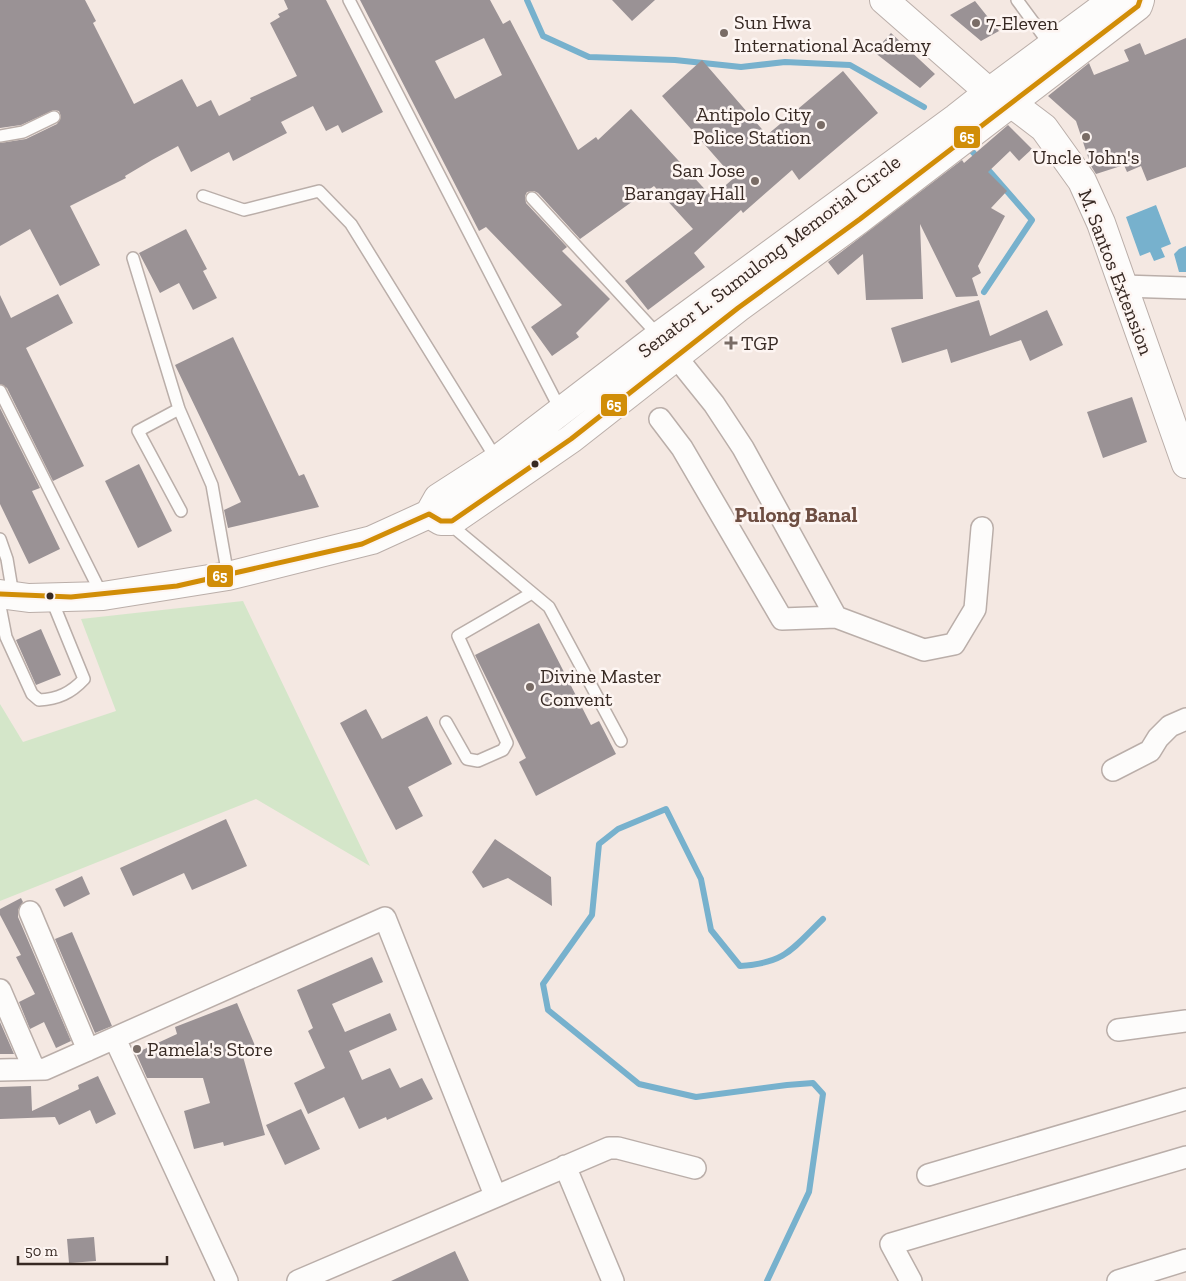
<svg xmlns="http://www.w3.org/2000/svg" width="1186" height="1281" viewBox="0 0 1186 1281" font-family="'Zilla Slab',serif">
	<rect width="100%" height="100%" fill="#f4e8e2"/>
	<path fill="#d4e6c9" d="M243,601L370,866L256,799L0,901V704L23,742L116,711L81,619Z"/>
	<path fill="#77b1cd" d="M1156,205L1171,244L1161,248L1165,257L1154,261L1150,252L1140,256L1126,217Z
		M1186,246V272H1179L1174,254L1179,249Z"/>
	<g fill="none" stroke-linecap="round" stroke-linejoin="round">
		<path stroke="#77b1cd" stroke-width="6" d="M527,0L543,36L589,57L675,60L741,67L785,62L850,65L924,107
			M971,150L1032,220L984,292
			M767,1281L809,1192L823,1094L813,1083L787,1085L696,1097L639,1084L548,1010L543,984L592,915L599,844L618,829L666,809L701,879L711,930L740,966C786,963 792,949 823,919"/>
	</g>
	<path fill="#9a9295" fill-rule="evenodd" d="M0,0H85L96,21L93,23L134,104L182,79L197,107L211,100L219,116L251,100L250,98L297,76L270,23L280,17L278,14L288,9L284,0H326L383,112L342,133L338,125L326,131L313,106L281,122L287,133L233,161L229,152L191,172L178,146L152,160L125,176L126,178L70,206L100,265L60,286L30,229L0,246V143L26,139L57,124L61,117L59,111L54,110L21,125L0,128Z
		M360,0H490L503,24L510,20L578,150L596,137L598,140L631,109L712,197L734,178L662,96L702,60L767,135L843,71L878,113L799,180L792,170L743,213L741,210L694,253L705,267L648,310L625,281L693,229L654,186L580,239L538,193L534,191L527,192L525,196L526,203L567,247L562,251L610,299L576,333L579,337L552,356L531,327L562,305L486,227L479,231ZM484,38L502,75L455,99L435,61Z
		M612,0H655L632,21Z
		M975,1L999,31L981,41L950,15Z
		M891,33L935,74L920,88L874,52Z
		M1186,38V167L1147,181L1141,166L1127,172L1124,165L1096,174L1091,166L1076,121L1048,96L1089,63L1094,75L1129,61L1124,50L1140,43L1145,55Z
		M1008,125L1032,149L1019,161L1010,151L988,172L1007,191L991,208L1005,216L978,266L981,273L972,278L978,296L956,297L920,224L923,299L866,300L863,254L838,275L828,262L962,160L964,163Z
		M186,229L207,269L203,271L217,298L193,310L179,283L160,293L139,253Z
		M58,294L73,323L26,348L84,466L53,481L7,388L0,384V295L11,318Z
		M979,300L990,336L1047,310L1063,345L1030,361L1021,340L951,363L947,349L902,363L891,328Z
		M233,337L299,476L304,474L319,507L228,528L224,510L241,502L175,365Z
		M1132,397L1147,442L1103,458L1087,412Z
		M0,408L40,488L32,491L60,549L29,564L0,504Z
		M139,464L172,531L138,548L105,481Z
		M539,623L591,725L599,721L616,754L536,796L519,762L526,758L475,655Z
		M41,629L61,675L36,685L16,640Z
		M366,709L382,739L427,716L452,764L408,787L423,816L396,830L340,723Z
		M226,819L247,866L192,890L184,873L133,896L120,868Z
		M495,839L551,877L552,906L508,878L483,888L472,872Z
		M82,876L90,894L64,907L55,889Z
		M21,898L23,902L18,910V917L71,1041L56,1048L44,1022L30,1029L19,1002L35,994L16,957L21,955L0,915V909Z
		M72,932L112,1026L95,1033L55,939Z
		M372,957L383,982L332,1004L345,1032L390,1013L397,1030L349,1051L362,1080L390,1068L400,1088L422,1078L433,1099L387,1120L386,1117L359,1129L344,1097L308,1114L294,1083L325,1068L308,1031L313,1028L297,990Z
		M237,1003L256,1048L242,1053L265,1135L224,1146L223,1142L194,1149L184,1111L210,1103L203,1078H147L136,1053L177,1034L175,1027Z
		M0,1022L14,1054H0Z
		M98,1076L116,1114L96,1124L90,1110L59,1125L55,1117L0,1119V1087L31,1086L32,1111L79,1089L78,1085Z
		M301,1109L320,1149L285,1165L266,1125Z
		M94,1237L96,1261L69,1263L67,1239Z
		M455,1251L469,1281H391Z"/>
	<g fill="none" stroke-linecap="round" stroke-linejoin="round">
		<defs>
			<path id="service" d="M349,0L561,411
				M1017,0L1051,46
				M0,136L23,132L54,117
				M203,196L244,210L319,191L351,224L497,460
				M532,198L659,336
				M133,258L179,409L212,485L228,576
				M0,391L102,595
				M179,409L138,431L181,511
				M452,521L458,531L549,607L621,741
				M0,539L7,559L13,595
				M0,606L6,637L32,694L39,700C58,699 71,693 84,679L51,598
				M446,722L467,759L478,761L503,750L507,743L458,636L532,593"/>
			<path id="minor" d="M1123,286L1186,288
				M677,358L714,404L743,448L836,617
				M660,419L682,448L782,619L836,617L924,650L954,644L975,609L982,528
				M1113,770L1150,751L1158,738L1170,726L1186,719
				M30,912L88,1050
				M0,990L34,1069
				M1118,1030L1186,1021
				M115,1039L227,1281
				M0,1070L45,1069L385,918L495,1195
				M565,1166L613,1281
				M928,1175L1186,1099
				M298,1281L609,1148H618L695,1168
				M911,1281L891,1244L1186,1157
				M1118,1281L1186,1260"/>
			<path id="tertiary" d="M884,0L989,92
				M1011,103L1044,128L1082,181L1101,223L1186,464"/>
			<path id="primary" d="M429,514L441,521H452L571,439L738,308L860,219L1138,6L1140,0
				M0,594L29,598L103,596L228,576L372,540L429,514L438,498L497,460L659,336L956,118L989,92L1113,0"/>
		</defs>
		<use href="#service" stroke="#baaea9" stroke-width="14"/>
		<use href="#minor" stroke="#baaea9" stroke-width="24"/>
		<use href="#tertiary" stroke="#baaea9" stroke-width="30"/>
		<use href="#primary" stroke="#baaea9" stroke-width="30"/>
		<use href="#service" stroke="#fdfcfb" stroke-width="11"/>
		<use href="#minor" stroke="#fdfcfb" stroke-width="21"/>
		<use href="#tertiary" stroke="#fdfcfb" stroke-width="28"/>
		<use href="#primary" stroke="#fdfcfb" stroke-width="28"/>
		<defs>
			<path id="bus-1" d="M0,594L71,597L177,586L362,544L429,514L441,521H452L571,439L738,308L860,219L1138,6L1140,0"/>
		</defs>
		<use href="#bus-1" stroke="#fdf5f2" stroke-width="9"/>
		<use href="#bus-1" stroke="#d18d07" stroke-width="5"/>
	</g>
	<g fill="#796c66" stroke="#fdf5f2" stroke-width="2">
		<circle cx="976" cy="23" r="5"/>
		<circle cx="724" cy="33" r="5"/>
		<circle cx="821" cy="125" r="5"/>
		<circle cx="1086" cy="137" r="5"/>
		<circle cx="755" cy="181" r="5"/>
		<path d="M728.5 335.5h5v5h5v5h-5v5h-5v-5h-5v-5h5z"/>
		<circle cx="530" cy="687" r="5"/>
		<circle cx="137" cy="1049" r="5"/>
	</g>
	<g fill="#372923" stroke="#fdf5f2" stroke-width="2">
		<circle cx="535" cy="464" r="4.5"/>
		<circle cx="50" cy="596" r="4.5"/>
	</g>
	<g text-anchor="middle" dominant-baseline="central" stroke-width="5" stroke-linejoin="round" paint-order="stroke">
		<g font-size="20" fill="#372923" stroke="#fdf5f2" text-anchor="start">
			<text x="734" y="22">Sun Hwa<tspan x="734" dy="23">International Academy</tspan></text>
			<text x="986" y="23">7-Eleven</text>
			<text x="811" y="114" text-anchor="end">Antipolo City<tspan x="811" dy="23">Police Station</tspan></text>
			<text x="1086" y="157" text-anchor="middle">Uncle John's</text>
			<text x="745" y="170" text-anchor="end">San Jose<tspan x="745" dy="23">Barangay Hall</tspan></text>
			<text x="741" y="343">TGP</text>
			<text x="540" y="676">Divine Master<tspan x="540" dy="23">Convent</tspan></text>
			<text x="147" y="1049">Pamela's Store</text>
		</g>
		<g font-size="20" fill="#372923" stroke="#fdf5f2">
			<text transform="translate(769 256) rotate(-37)">Senator L. Sumulong Memorial Circle</text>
			<text transform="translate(1116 272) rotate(69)">M. Santos Extension</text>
		</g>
		<g font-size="21" font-weight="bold" fill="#6e4e42" stroke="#fdf5f2">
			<text x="796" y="514">Pulong Banal</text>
		</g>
	</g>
	<g stroke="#fdf5f2" stroke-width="2">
		<rect x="953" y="125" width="28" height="24" rx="5" fill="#d18d07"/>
		<rect x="600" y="393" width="28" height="24" rx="5" fill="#d18d07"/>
		<rect x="206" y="564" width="28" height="24" rx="5" fill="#d18d07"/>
	</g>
	<g font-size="14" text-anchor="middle" font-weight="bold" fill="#fff">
		<text x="967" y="142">65</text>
		<text x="614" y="410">65</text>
		<text x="220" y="581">65</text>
	</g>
	<path d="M18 1256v8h149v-8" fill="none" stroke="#372923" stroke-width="2.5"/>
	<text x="25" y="1256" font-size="15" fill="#372923" stroke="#fdf5f2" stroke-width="4" paint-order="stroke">50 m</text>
</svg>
